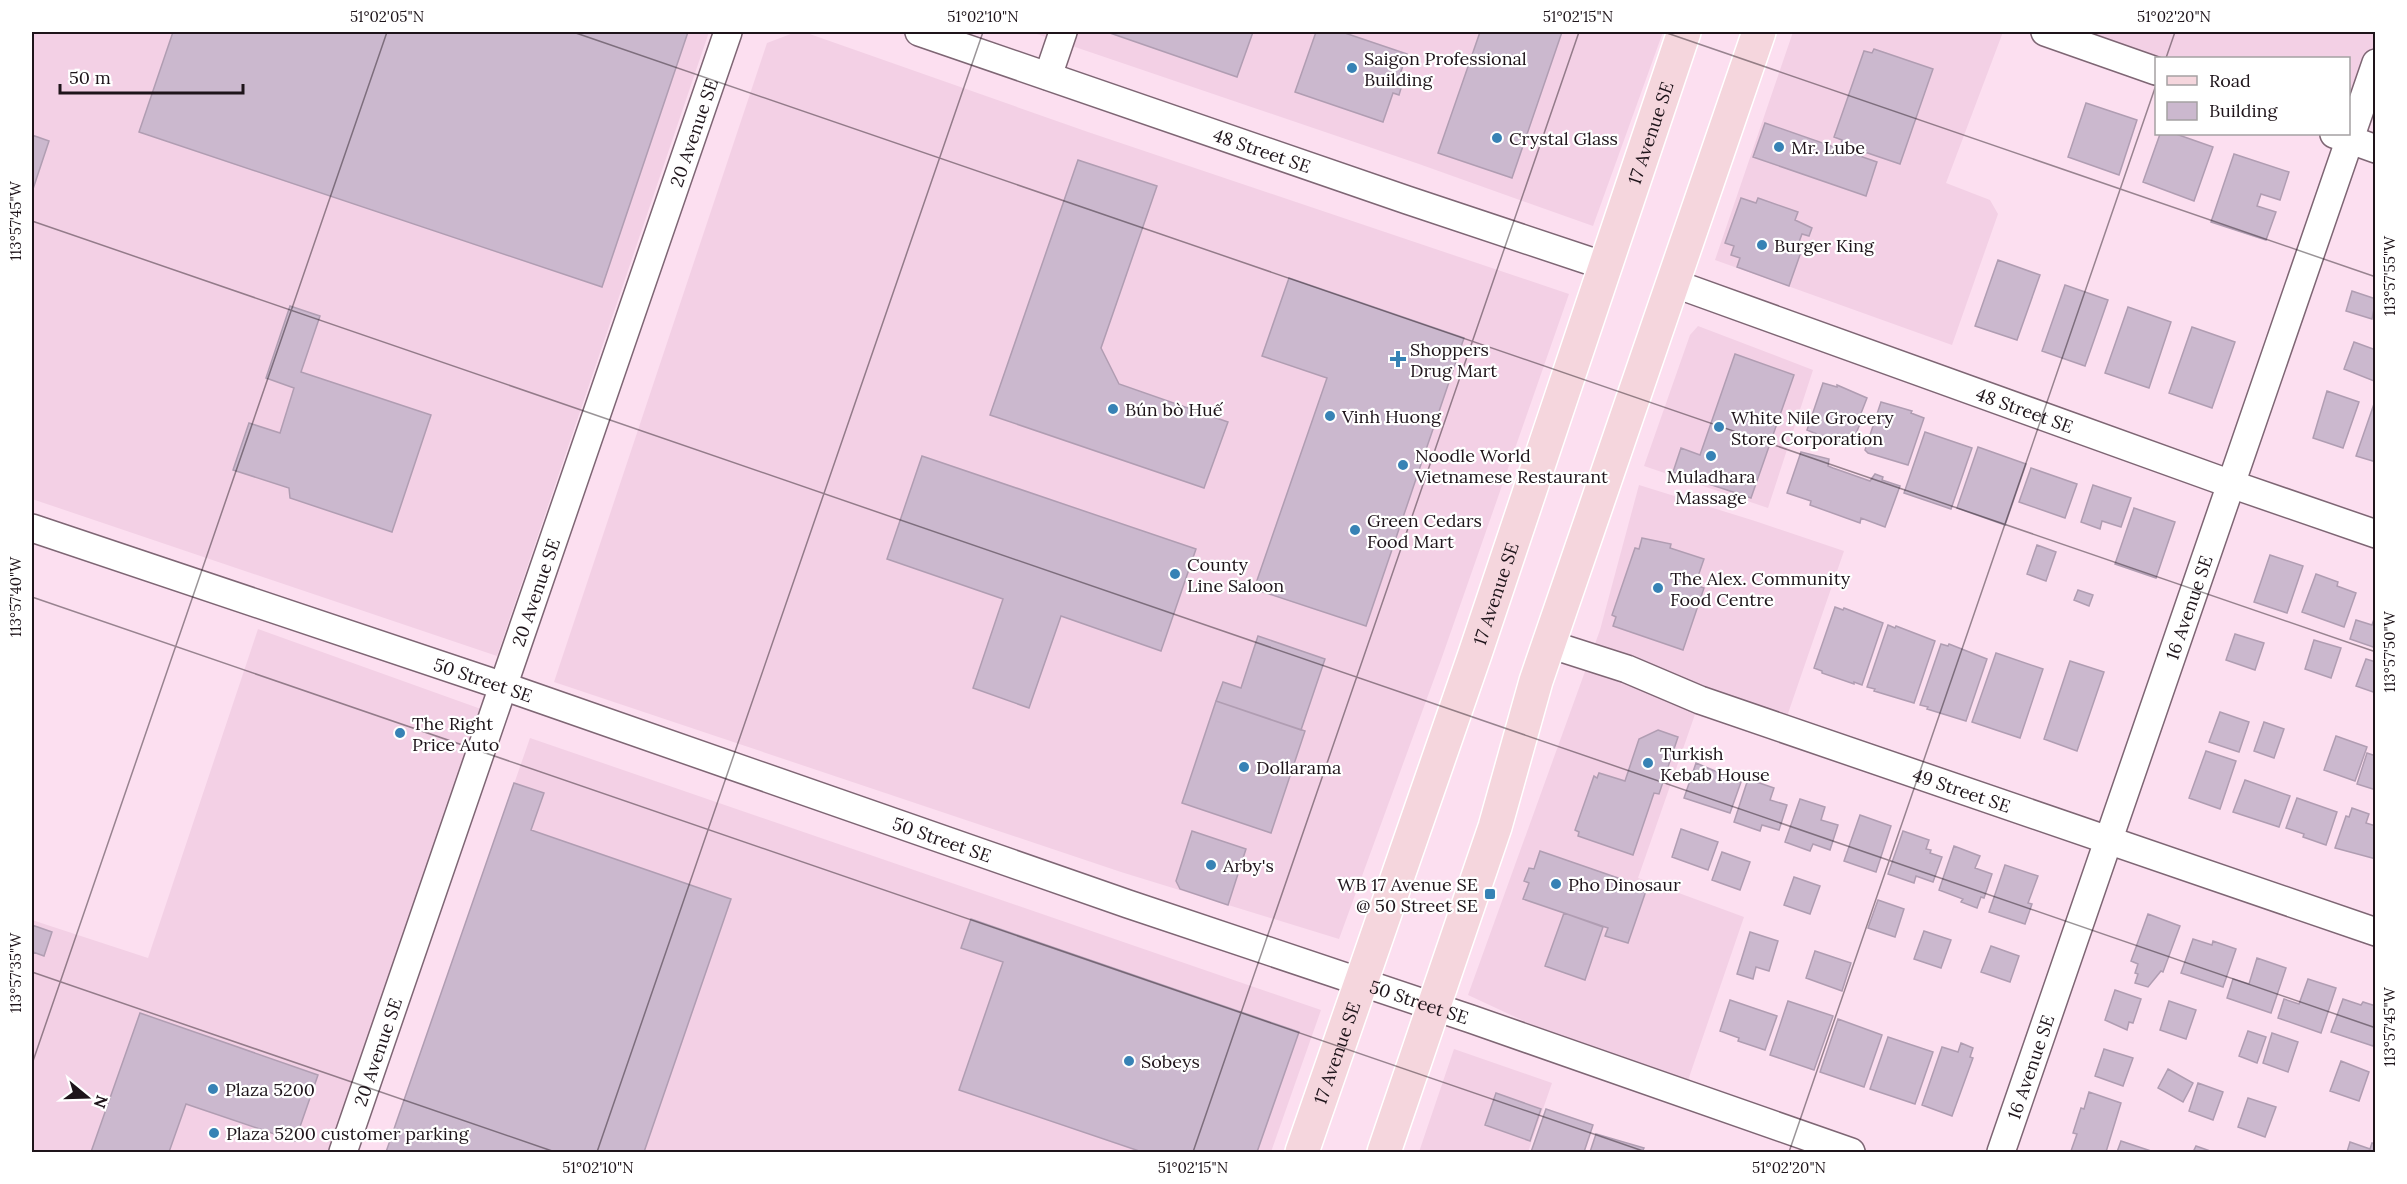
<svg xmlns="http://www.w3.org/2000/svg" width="2407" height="1184" viewBox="0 0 2407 1184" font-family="Lora,serif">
	<rect width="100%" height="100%" fill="#fcdff0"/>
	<path fill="#f3d0e5" d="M32,32H709L497,656L32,499Z
		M796,32H804L1088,132L1569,294L1441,660L1339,939L1121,872L554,682L767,43Z
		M1031,32H1663L1593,226L1419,164Z
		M1793,32H2003L1946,183L1990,200L1998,214L1952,345L1715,260Z
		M2045,32H2375V63L2348,134V58H2156Z
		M1698,326L1813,370L1768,508L1644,466L1690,335Z
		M1639,485L1755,521L1844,551L1783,728L1700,700L1638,878L1744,917L1683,1095L1468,995L1600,630Z
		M258,629L481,709L383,1036L343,1152H32V920L148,958Z
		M530,738L1321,1010L1271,1152H386Z
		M1454,1049L1552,1083L1528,1152H1419Z"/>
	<path fill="#cbb8ce" stroke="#b09db2" stroke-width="1.5" d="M173,32H688L602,287L139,132Z
		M1107,32H1253L1237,77Z
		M1316,32H1342L1407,54L1397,83L1402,85L1399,95L1393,93L1383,122L1295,92Z
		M1480,32H1562L1512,178L1438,153Z
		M1874,49L1933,69L1900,164L1841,144L1842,140L1834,137L1864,51L1872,53Z
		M2086,103L2137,120L2119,175L2068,157Z
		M1765,123L1877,162L1866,196L1753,157Z
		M2160,134H2176L2213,147L2194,201L2143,182Z
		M32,135L49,141L32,192Z
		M2234,154L2289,172L2280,200L2261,194L2257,206L2276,212L2266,240L2211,222Z
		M1078,160L1157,186L1101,348L1119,384L1228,422L1204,488L990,415Z
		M1741,198L1756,203L1758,198L1798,212L1795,220L1812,228L1809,236L1802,234L1796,250L1801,252L1789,286L1737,267L1740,258L1731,255L1734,246L1725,243Z
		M1998,260L2040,275L2017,340L1975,326Z
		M1289,278L1464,338L1366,626L1254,589L1327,378L1262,356Z
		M2065,285L2108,300L2085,366L2042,351Z
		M2352,291L2376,299L2372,319L2346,311Z
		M290,306L320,316L301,372L431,415L392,532L290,498L289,488L233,470L249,423L280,433L294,388L266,378Z
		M2128,307L2171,322L2149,388L2105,373Z
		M2192,327L2235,342L2212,408L2169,393Z
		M2354,342L2376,350L2374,381L2344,369Z
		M1735,354L1794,375L1751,498L1673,472L1681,448L1700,455Z
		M1823,383L1837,387V385L1867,398L1860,416L1863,417L1851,445L1847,443L1846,446L1807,430Z
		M2327,391L2359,402L2343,448L2313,438Z
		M2375,401H2376V462L2356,456Z
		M1881,402L1912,411L1911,413L1924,418L1908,465L1868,453L1865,450Z
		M1925,432L1972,448L1951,509L1904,493Z
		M1978,447L2026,464L2005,525L1957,508Z
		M1801,452L1829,459L1828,466L1833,468L1870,481L1875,474L1883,477L1882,480L1900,486L1885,527L1861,518L1860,523L1810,505L1811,501L1787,493Z
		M922,456L1196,549L1161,651L1061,616L1029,708L973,688L1003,599L887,559Z
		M2031,468L2077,484L2065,518L2019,502Z
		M2093,485L2131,498L2121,527L2102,521L2100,529L2081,522Z
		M2134,508L2175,522L2156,578L2115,564Z
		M1642,538L1671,544L1670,548L1704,559L1695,585L1704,588L1683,650L1613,626L1616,617L1612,615L1635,548L1639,549Z
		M2037,545L2056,552L2046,581L2027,574Z
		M2270,555L2303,566L2287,613L2254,602Z
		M2316,574L2338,582L2337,586L2356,593L2344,627L2302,612Z
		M2078,590L2093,595L2089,606L2074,600Z
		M1835,607L1843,610L1844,608L1883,623L1862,685L1854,682V684L1822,673V671L1814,668Z
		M2376,613V648L2350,639L2356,620L2372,625Z
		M1888,625L1895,628L1896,626L1935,641L1914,703L1874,691L1875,689L1867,687Z
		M2235,634L2264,643L2255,670L2226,660Z
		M1258,636L1325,659L1301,730L1216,701L1223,682L1241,688Z
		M2314,640L2341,648L2331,678L2305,669Z
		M1941,644L1948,646L1949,644L1987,659L1966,721L1927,709L1928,707L1920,705Z
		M1996,653L2043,669L2020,738L1972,722Z
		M2366,659L2376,662V693L2356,686Z
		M2070,661L2104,672L2077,751L2044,739Z
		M1216,701L1305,731L1271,833L1182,803Z
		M2220,712L2249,722L2239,752L2209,742Z
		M2264,722L2284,729L2274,758L2254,751Z
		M1658,730L1678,737L1659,794L1654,793L1633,855L1578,836L1579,832L1575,830L1594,776L1597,778L1599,773L1625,781L1639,739Z
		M2336,736L2367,747L2355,781L2324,770Z
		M2206,751L2236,761L2220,809L2189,798Z
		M2367,753L2376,756V790L2357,784Z
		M1696,763L1741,782L1730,813L1684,798Z
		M1748,779L1774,788L1770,800L1787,805L1779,830L1762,825L1760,831L1734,822Z
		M2245,780L2290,796L2279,827L2233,812Z
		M514,783L544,793L531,830L731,899L644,1152H386Z
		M2297,798L2337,812L2326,845L2303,837L2304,834L2286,828Z
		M1800,799L1825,807L1821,820L1838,825L1830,850L1813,844L1810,851L1785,842Z
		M2352,808L2369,814L2366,823L2376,826V859L2335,848L2346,816L2349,817Z
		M1860,815L1891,826L1876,872L1844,861Z
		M1681,829L1718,842L1708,870L1672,857Z
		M1192,831L1246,849L1228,905L1180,889L1176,881Z
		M1903,831L1929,840L1926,849L1931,850L1930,853L1942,857L1933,882L1916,876L1914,883L1888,874Z
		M1954,846L1980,856L1975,868L1992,874L1984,898L1981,897L1977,908L1961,902L1963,899L1939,890Z
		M1540,851L1647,888L1628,943L1605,936L1608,928L1523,899L1529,883L1524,881L1529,868L1534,869Z
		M1722,852L1750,862L1740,890L1712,880Z
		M2005,865L2038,876L2028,903L2032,904L2025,924L1989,912Z
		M1794,877L1820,886L1810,914L1784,905Z
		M1878,900L1904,909L1895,937L1868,928Z
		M1564,913L1603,927L1585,980L1545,966Z
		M2148,914L2180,926L2163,972L2161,971L2148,987L2135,983L2138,974L2135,973L2138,964L2131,961Z
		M971,919L1299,1032L1257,1152H1142L959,1090L1003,962L961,948Z
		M32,925L52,932L44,956L33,952L32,957Z
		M1924,931L1951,940L1941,968L1914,959Z
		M1750,932L1778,941L1769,971L1756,967L1753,979L1737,974Z
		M2193,939L2212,945L2213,941L2236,949L2223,987L2181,973Z
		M1991,946L2019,956L2010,982L1981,972Z
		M1815,951L1851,963L1842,991L1806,978Z
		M2257,958L2286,968L2271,1013L2227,998L2233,979L2249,984Z
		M2308,979L2336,988L2321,1033L2278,1018L2284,999L2299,1004Z
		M2115,990L2141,999L2133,1023L2129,1022L2127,1030L2105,1020Z
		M2343,999L2361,1005L2363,1002L2376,1006V1038L2373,1046L2331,1032Z
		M1730,1000L1777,1016L1765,1050L1738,1041L1739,1038L1720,1031Z
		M1788,1001L1833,1016L1814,1070L1770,1055Z
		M2169,1001L2196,1010L2186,1039L2160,1030Z
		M140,1013L318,1075L295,1141L186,1104L169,1152H91Z
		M1838,1019L1882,1035L1864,1087L1820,1072Z
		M2248,1031L2266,1037L2257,1063L2239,1056Z
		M2272,1033L2298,1042L2288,1072L2263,1063Z
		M1888,1037L1933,1052L1915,1104L1870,1089Z
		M1961,1043L1973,1048L1970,1057L1973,1058L1952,1116L1922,1105L1942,1047L1958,1052Z
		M2104,1049L2133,1058L2123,1086L2095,1076Z
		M2341,1061L2369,1072L2359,1101L2330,1091Z
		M2168,1069L2193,1083L2183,1102L2158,1088Z
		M2198,1083L2223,1092L2213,1120L2189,1111Z
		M2089,1092L2121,1103L2106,1152L2071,1151L2077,1134L2073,1133L2081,1108L2084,1109Z
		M1496,1093L1541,1109L1530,1141L1485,1125Z
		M2248,1098L2276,1107L2265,1137L2238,1127Z
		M1546,1109L1593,1125L1584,1152H1531Z
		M1596,1134L1644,1148L1642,1152H1590Z
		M2121,1141L2154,1152H2117Z
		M2350,1142L2370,1149L2372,1143L2376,1144V1152H2347Z
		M2196,1146L2213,1152H2193Z"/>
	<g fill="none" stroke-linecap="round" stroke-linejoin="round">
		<defs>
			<g id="minor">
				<path id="s1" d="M919,32L1407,200L1605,266"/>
				<path d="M2045,32L2156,71"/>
				<path d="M1048,76L1063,32"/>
				<path d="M2334,134L2376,149"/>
				<path id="s2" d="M1673,283L2231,484L2376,534"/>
				<path id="s3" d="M32,528L503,686L1128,904L1471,1019L1851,1152"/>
				<path id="s4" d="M1549,644L1627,669L1700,700L2376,932"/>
				<path id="s5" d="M343,1152L728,32"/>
				<path id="s6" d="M2001,1152L2376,63"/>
			</g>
			<g id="major">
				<path id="s7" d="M1302,1152L1475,654L1684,32"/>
				<path d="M1384,1152L1495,827L1536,681L1560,611L1759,32"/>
			</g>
		</defs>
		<use href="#minor" stroke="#7e6674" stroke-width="30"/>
		<use href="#major" stroke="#fff" stroke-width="36"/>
		<use href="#minor" stroke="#fff" stroke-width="27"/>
		<use href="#major" stroke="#f5d6dd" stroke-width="33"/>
	</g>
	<path fill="none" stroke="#1e141a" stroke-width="1.5" stroke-opacity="0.45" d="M573,32L2376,652M1664,32L2376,277M2166,58L2175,32M32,221L2376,1028M32,597L1646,1152M32,972L555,1152M32,1064L387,32M597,1152L983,32M1193,1152L1579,32M1789,1152L2156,85"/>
	<g fill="#3782b5" stroke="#fff" stroke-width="2">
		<circle cx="1352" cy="68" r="6"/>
		<circle cx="1497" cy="138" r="6"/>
		<circle cx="1779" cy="147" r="6"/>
		<circle cx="1762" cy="245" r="6"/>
		<path d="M1395 350h6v6h6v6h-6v6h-6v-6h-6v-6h6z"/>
		<circle cx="1113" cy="409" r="6"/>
		<circle cx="1330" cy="416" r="6"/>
		<circle cx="1719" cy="427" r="6"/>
		<circle cx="1711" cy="456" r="6"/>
		<circle cx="1403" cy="465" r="6"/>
		<circle cx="1355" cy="530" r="6"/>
		<circle cx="1175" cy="574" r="6"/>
		<circle cx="1658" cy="588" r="6"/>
		<circle cx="400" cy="733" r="6"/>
		<circle cx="1648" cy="763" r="6"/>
		<circle cx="1244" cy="767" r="6"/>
		<circle cx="1211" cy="865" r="6"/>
		<circle cx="1556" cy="884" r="6"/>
		<rect x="1484" y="888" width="12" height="12" rx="3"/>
		<circle cx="1129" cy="1061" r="6"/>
		<circle cx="213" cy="1089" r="6"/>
		<circle cx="214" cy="1133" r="6"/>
	</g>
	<g text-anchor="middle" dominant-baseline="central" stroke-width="4.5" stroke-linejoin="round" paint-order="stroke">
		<g font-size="18" fill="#1e141a" stroke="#fff" text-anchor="start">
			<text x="1364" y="58">Saigon Professional<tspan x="1364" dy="21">Building</tspan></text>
			<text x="1509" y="138">Crystal Glass</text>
			<text x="1791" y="147">Mr. Lube</text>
			<text x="1774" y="245">Burger King</text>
			<text x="1410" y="349">Shoppers<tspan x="1410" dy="21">Drug Mart</tspan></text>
			<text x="1125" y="409">Bún bò Huế</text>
			<text x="1342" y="416">Vinh Huong</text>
			<text x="1731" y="417">White Nile Grocery<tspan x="1731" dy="21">Store Corporation</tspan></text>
			<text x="1415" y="455">Noodle World<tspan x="1415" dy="21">Vietnamese Restaurant</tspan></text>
			<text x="1711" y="476" text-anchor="middle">Muladhara<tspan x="1711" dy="21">Massage</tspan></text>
			<text x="1367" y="520">Green Cedars<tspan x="1367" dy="21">Food Mart</tspan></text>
			<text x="1187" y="564">County<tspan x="1187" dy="21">Line Saloon</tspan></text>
			<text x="1670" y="578">The Alex. Community<tspan x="1670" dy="21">Food Centre</tspan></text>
			<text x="412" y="723">The Right<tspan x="412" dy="21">Price Auto</tspan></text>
			<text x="1660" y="753">Turkish<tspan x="1660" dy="21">Kebab House</tspan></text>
			<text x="1256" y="767">Dollarama</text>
			<text x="1223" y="865">Arby's</text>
			<text x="1478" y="884" text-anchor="end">WB 17 Avenue SE<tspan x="1478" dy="21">@ 50 Street SE</tspan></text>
			<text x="1568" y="884">Pho Dinosaur</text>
			<text x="1141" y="1061">Sobeys</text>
			<text x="225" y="1089">Plaza 5200</text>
			<text x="226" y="1133">Plaza 5200 customer parking</text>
		</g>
		<g font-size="18" fill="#1e141a" stroke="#fff">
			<text stroke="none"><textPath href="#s5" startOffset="1078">20 Avenue SE</textPath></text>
			<text stroke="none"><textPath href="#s7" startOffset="1077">17 Avenue SE</textPath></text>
			<text stroke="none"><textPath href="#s1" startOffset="363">48 Street SE</textPath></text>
			<text stroke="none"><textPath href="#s2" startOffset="374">48 Street SE</textPath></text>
			<text stroke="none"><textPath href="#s5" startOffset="592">20 Avenue SE</textPath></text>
			<text stroke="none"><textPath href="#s7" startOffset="591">17 Avenue SE</textPath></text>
			<text stroke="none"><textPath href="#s6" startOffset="576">16 Avenue SE</textPath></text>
			<text stroke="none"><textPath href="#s3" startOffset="476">50 Street SE</textPath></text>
			<text stroke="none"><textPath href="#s4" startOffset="438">49 Street SE</textPath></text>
			<text stroke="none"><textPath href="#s3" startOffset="962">50 Street SE</textPath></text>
			<text stroke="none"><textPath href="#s3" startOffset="1466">50 Street SE</textPath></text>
			<text stroke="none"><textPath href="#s5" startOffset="106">20 Avenue SE</textPath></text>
			<text stroke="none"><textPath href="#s7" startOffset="105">17 Avenue SE</textPath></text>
			<text stroke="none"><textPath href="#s6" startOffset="90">16 Avenue SE</textPath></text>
		</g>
	</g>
	<rect width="2407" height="1184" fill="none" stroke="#ffffff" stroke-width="66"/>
	<rect x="2155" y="57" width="195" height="78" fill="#ffffff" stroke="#a5a1a3" stroke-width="1.5"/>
	<rect x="2167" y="76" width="30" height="9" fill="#f5d6dd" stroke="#a5a1a3" stroke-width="1.5"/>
	<text x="2209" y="87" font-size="18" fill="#1e141a">Road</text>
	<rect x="2167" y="102" width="30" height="18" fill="#cbb8ce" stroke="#a5a1a3" stroke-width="1.5"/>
	<text x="2209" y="117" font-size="18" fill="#1e141a">Building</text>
	<g transform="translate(87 1097) rotate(109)" stroke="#ffffff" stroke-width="4.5" paint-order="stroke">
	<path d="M0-4.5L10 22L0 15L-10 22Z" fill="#1e141a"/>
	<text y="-9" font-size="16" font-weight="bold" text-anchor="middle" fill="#1e141a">N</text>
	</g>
	<path d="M60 84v9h183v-9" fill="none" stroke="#1e141a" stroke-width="3"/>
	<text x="69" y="84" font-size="18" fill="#1e141a" stroke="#ffffff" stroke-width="4.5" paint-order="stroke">50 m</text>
	<rect x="33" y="33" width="2341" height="1118" fill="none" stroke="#1e141a" stroke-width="2"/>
	<g font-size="15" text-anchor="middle" fill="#1e141a">
		<text x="387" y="22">51°02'05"N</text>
		<text x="983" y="22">51°02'10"N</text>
		<text x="1578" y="22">51°02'15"N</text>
		<text x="2174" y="22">51°02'20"N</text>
		<text transform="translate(16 221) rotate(-90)" y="5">113°57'45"W</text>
		<text transform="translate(2390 276) rotate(-90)" y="5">113°57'55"W</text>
		<text transform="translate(16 597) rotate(-90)" y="5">113°57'40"W</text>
		<text transform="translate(2390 652) rotate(-90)" y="5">113°57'50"W</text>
		<text transform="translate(16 973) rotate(-90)" y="5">113°57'35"W</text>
		<text transform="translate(2390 1027) rotate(-90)" y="5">113°57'45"W</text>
		<text x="598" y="1173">51°02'10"N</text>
		<text x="1193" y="1173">51°02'15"N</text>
		<text x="1789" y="1173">51°02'20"N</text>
	</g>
</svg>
